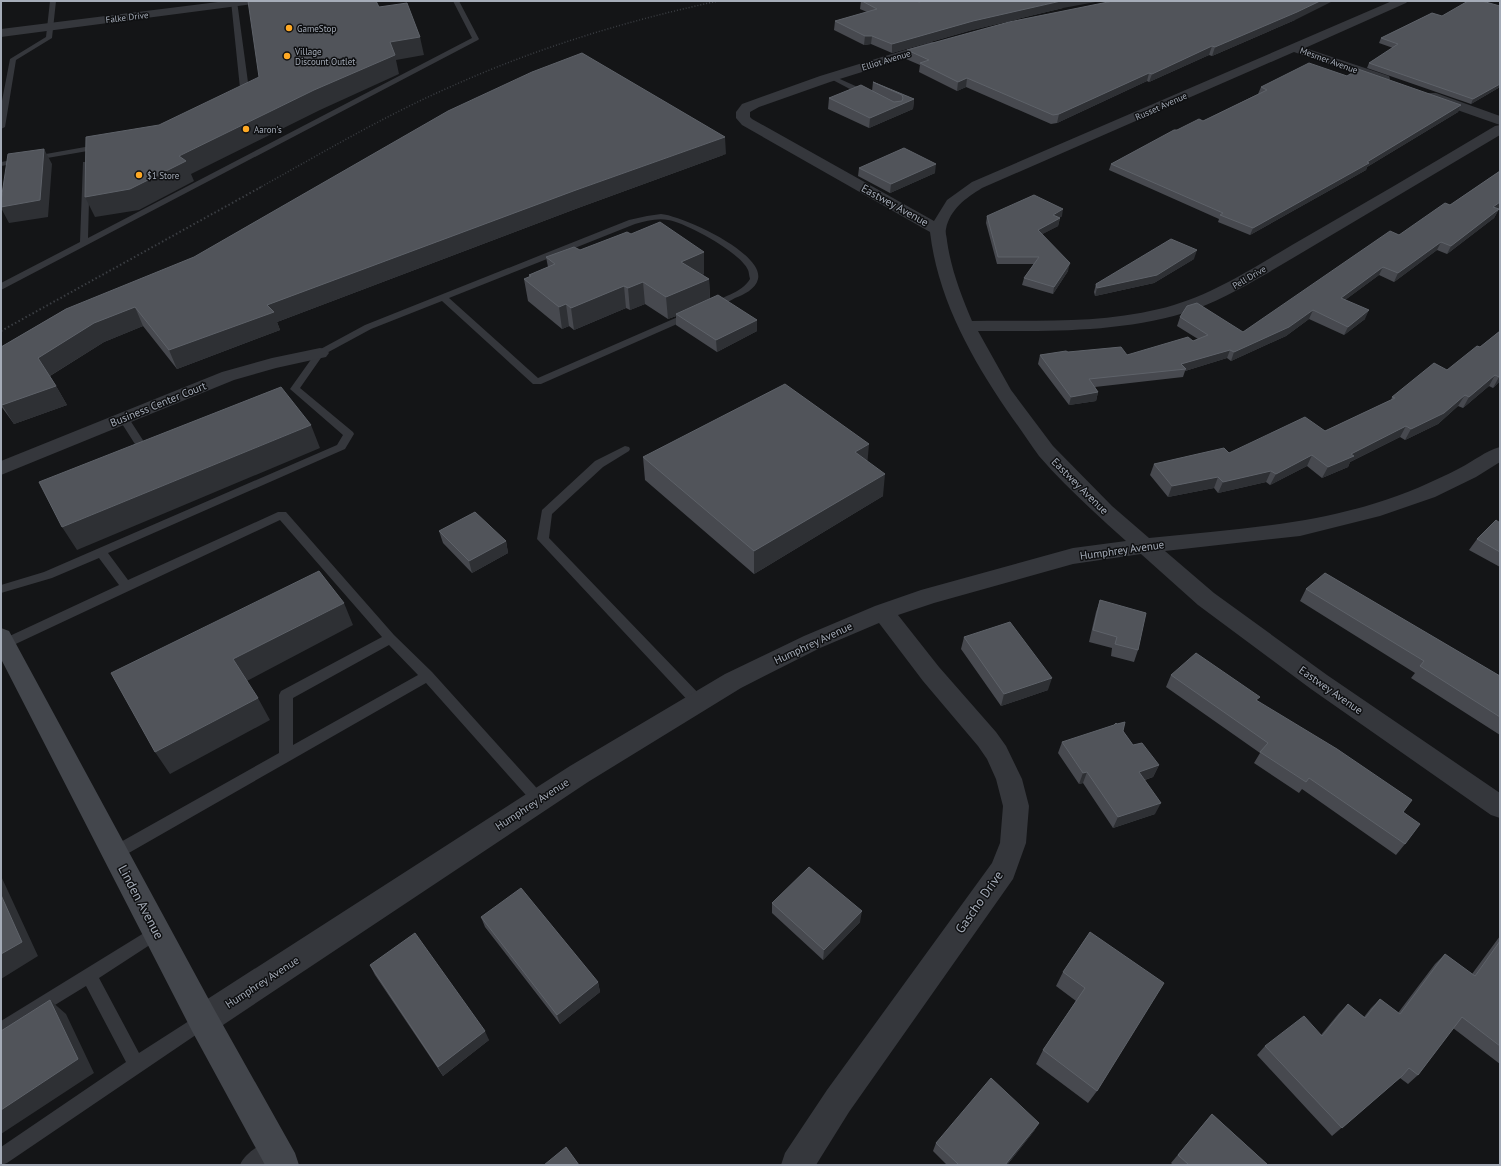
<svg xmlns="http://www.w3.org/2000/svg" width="1501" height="1166" viewBox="0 0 1501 1166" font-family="'PT Sans',sans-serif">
	<rect width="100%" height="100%" fill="#141517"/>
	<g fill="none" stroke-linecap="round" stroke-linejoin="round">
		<path stroke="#3b3e43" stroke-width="1.5" stroke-dasharray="1 2" stroke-linecap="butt" d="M259,188C322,153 384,116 450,87C536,48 626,21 718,1"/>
		<path stroke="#3b3e43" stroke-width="2" stroke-dasharray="1.5 2.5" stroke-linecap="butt" d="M1,331L261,187"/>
		<path fill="#35373c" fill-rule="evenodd" d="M50,1H56L52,38L16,60L5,127L1,129V106L10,59L46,37Z
			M231,1H237L250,97L245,100L241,98Z
			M453,1H459L479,39L478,40L1,290V283L80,242L83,162H86L90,164L88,238L472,38Z
			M831,75L871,93L872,95L871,97H865L829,78L828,77Z
			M102,144H105V148L1,166V162Z
			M661,214C683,216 764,253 758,279C756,289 743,295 735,298C728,302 715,310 707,308L705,306L707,304C720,298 742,293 750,279C749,276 749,272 748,270C741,253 687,223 668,220C657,218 646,221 635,224L449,298L538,378L687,313L690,312L695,315L693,317L541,384H533L442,301L371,329L323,355L300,388L353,432L354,434L345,449L108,553L128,580L278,512H286L394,635L432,672L543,795L545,799L543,803L538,805L533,803L426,683L120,858L115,860L110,858L108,853L110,848L279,753V695L281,691L382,637L280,520L5,649L1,648V640L119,585L99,558L52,578L1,593V585L44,572L337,445L343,435L290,389L317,351L365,325L629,220L647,216ZM389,645L418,675L293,745V698Z
			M124,416L128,417L148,448L149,450L148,452H140L119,419Z
			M625,446L629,447L630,449L629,451L603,467L552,514L549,538L703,698L705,702L703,706L698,707L693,706L537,539L542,510L595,461Z
			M157,925L162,927L165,932L162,937L99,978L139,1053L203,1012L209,1014L211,1020L209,1026L7,1163L1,1165V1147L126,1062L86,986L1,1038V1021Z
			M273,1138L279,1141L282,1147L279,1153L264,1165H240C245,1153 262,1143 273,1138Z"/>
		<path fill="#35373c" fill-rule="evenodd" d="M226,1H259L257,3L253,4L1,37V29Z
			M1392,1H1408L1406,3L1305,48L1389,76L1390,79L1389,82H1379L1294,52L982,188C966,198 950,209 946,229C945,233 947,237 947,241C951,269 961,295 972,321C1034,320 1098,324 1159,309C1207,298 1250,270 1292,245C1360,206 1428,166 1495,126L1500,125L1426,99L1424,96L1426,93H1436L1500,116V135L1266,274C1240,289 1213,304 1184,313C1117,333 1047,331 978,331L1011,390L1053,446L1112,506L1149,538C1225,530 1303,526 1376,503C1405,494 1433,482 1460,468C1474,461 1485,451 1500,447V462L1476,477L1435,497L1380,516L1300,536L1165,551L1214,593L1327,675L1500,793V818L1491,815L1311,689L1198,605L1141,554L1073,564L934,603L898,615L939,667L996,732L1006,746L1022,779L1029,806L1026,843L1013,879L849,1112L816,1165H781L785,1153L827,1090L992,863L1000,843L1003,806L996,779L987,759L978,746L923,681L879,623L820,648L741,688L588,782L214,1031L203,1035L192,1031L188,1020L192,1009L570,766L725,674L804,636L875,606L921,590L1073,548L1126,541C1096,514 1065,486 1039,456C1030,444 1022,431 1013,419C974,363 938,301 930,232L742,125L736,118V112L742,104L820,76L931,42H939L941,45L939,48L830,82L759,107L750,112V117L752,119L934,221L947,200L972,182Z
			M320,348L326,349L329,353L326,357L276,368L234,380L1,475V461L222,372L272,358Z"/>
		<path fill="#43464c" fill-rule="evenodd" d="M1,628L9,631L214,1009L295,1153L299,1165H265L192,1031L1,659Z"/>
	</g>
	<path fill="#47494f" d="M861,1L919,2L1063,8L972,30L892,53L871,44L864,45L834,30L835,21L867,12L860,9Z
		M1432,13L1500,87L1471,104L1367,68L1369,63L1393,48L1379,43L1381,38Z
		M1295,20L1212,56L1209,55L1149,82L1147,81L1057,123L1051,124L966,87L957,91L919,72L920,65L906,59L907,50Z
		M1347,76L1461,105L1458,112L1367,167L1366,170L1250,235L1218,222L1219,219L1109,170L1111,164L1177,130L1203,121L1258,94L1261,87Z
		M873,82L914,99L913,109L869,128L828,109L829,98L872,91Z
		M726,154L578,208L277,322L280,330L177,369L143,326L104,342L50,376L56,386L67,405L14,424L1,406V347L66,309Z
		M859,168L935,173L890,193L858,176Z
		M1500,171V207L1498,209H1499L1494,218L1447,254L1437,250L1394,282L1379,275L1345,300L1365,319L1344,335L1309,319L1286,336L1231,361L1227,358L1185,371L1183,377L1095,387L1098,392L1096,401L1069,405L1038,364L1040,355L1068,352L1127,355L1193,341L1198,339L1177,326L1180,317L1243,332L1399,235L1450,205Z
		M987,216H1062L1059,218H1060L1058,226L1042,234L1068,271L1053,294L1022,285L1024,278L1034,264H997L986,223Z
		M631,234L704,252V274L702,275L709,279L710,299L757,331L717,352L676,325V316L668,319L645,304L630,310L626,308L574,330L569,326L562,329L528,301L524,279L530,277L529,275L548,267L546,257L580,250Z
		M1194,259L1154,283L1095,296L1094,292L1096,284Z
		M1500,331V381L1493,388L1489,386L1463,408L1458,406L1438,424L1405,440L1400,437L1350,462L1348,467L1322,478L1307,466L1270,485L1266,482L1218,493L1214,488L1168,497L1150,475L1154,464L1229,453L1325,431L1391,400L1392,397L1447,370L1480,347Z
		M643,457L883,496L754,574L645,480Z
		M1500,523V567L1469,550L1477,539Z
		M439,531L506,541L508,553L472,573L443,543Z
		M1306,589L1500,676V735L1411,678L1415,673L1300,601Z
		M1100,600L1138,650L1134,662L1111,656L1112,648L1089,642L1096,612Z
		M964,637L1048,690L1001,706L961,649Z
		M1171,675L1258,701L1403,812L1405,844L1396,855L1302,789L1299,793L1254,763L1260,753L1166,687Z
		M1123,731L1133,745L1159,765L1153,777L1145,780L1155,814L1113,828L1083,783L1079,784L1058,753L1062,742Z
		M772,903L860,922L823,960L772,913Z
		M481,917L598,982L600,992L560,1024L485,927Z
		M1090,932L1097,1091L1088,1103L1036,1064L1043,1050L1076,1001L1056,986L1063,972Z
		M1500,936V1064L1453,1028L1418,1075L1408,1084L1400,1078L1332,1136L1257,1055L1265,1046L1321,1035L1339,1013L1348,1004L1364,1017L1371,1008L1380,999L1398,1013L1435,964L1445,954L1472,974Z
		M370,965L489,1040L443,1076L375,975Z
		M1212,1114L1268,1165H1173L1171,1163Z
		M1039,1123L1034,1131L1007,1165H947L933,1151L936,1143Z"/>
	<path fill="#2e3034" d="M1061,1H1101L1063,8L972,30L892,53V44L973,21Z
		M1320,1H1333L1295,20L1212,56L1215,47Z
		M865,36H872L871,44L864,45Z
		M420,37L424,55L396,60L399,74L320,110L191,174L194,181L139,210L95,217L85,197L179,156L390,42Z
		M1212,46L1209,55L1149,82L1152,74Z
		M1149,73L1147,81L1057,123L1059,114Z
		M967,78L966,87L957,91L958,82Z
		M1500,84V87L1471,104L1473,99Z
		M914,99L913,109L869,128L870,118Z
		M1461,105L1458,112L1367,167L1366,170L1250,235L1253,228L1367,162Z
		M725,137L726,154L578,208L277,322L280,330L177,369L169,350L267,305L576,190Z
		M44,149L52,164L48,217L9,223L1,208V207Z
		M936,164L935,173L890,193L891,184Z
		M1500,202V207L1489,215L1493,207Z
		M1063,209L1062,216L1051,222L1053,215Z
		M1499,209L1494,218L1447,254L1451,246Z
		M1060,218L1058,226L1037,237L1038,230Z
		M1441,242L1437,250L1394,282L1398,273Z
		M1197,250L1194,259L1154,283L1095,296L1097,288Z
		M704,252V274L682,283L681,262Z
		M1070,263L1068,271L1053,294L1054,287Z
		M1383,267L1379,275L1337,306L1341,298Z
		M709,279L710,301L676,314V316L668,319L666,297Z
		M643,282L645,304L630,310L628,288Z
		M624,286L626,308L574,330L571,308Z
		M566,304L569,326L562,329L559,307Z
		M135,307L143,326L104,342L48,377L38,358L94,323Z
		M1313,310L1309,319L1286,336L1231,361L1234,352Z
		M1369,310L1365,319L1344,335L1348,327Z
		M757,320V331L717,352L716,340Z
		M1230,350L1227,358L1185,371L1186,369L1181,364Z
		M1495,375L1489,386L1463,408L1469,397Z
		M1500,376V381L1493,388L1499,377Z
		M56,386L67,405L14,424L2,405Z
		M1098,392L1096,401L1069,405L1071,397Z
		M1465,395L1458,406L1438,424L1405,440L1411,429Z
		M311,425L320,448L77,550L62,527Z
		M1406,426L1400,437L1350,462L1348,467L1322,478L1328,467L1351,454Z
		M869,444L867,467L855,452Z
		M1312,455L1307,466L1270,485L1276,474Z
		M1271,471L1266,482L1218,493L1223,482Z
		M885,474L883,496L754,574V551Z
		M1218,477L1214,488L1168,497L1172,486Z
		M506,541L508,553L472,573L469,561Z
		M344,603L353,625L245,682L233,659Z
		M1052,678L1048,690L1001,706L1004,694Z
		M258,698L270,720L170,774L155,752Z
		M1159,765L1153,777L1134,783L1139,772Z
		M1087,772L1083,783L1079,784L1083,773Z
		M1161,803L1155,814L1113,828L1118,817Z
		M1,876L38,956L1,979Z
		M862,911L860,922L823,960L824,950Z
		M598,982L600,992L560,1024L557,1015Z
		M50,1000L66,1014L94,1073L1,1134V1110Z
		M485,1031L489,1040L443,1076L438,1067Z
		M1039,1123L1034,1131L1007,1165H1005Z"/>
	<path fill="#51545a" stroke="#5e6269" d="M248,1H376L379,7L407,3L420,37L390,42L395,55L314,90L179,156L186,161L130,189L85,197L86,137L159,125L259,77Z
		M862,1H917L919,2L923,1H1061L973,21L892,44L872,36H865L835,21L877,9Z
		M1113,1H1320L1297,12L1215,47L1212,46L1152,74L1149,73L1059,114L1053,115L967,78L958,82L920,63L929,60L907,50L1009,22Z
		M1468,1H1482L1500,6V84L1473,99L1369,63L1398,44L1381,38L1432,13L1442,16Z
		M582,53L725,137L576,190L267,305L274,312L169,350L135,307L94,323L38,358L56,386L2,405L1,404V347L66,309L194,257L448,111L532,72Z
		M1309,63L1347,76L1358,69L1461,105L1367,162L1369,163L1253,228L1220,215L1223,213L1111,164L1174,130H1177L1199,119L1203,121L1267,90L1261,87Z
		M873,82L914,99L870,118L829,98L861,85L894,102L902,101L903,98L902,95Z
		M904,148L936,164L891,184L859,168Z
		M44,149L40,200L1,207V201L8,154Z
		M1500,171V202L1493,207L1499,209L1451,246L1441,242L1398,273L1383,267L1341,298L1369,310L1348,327L1313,310L1289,327L1234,352L1230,350L1181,364L1186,369L1089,379L1098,392L1071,397L1040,355L1066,351L1068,352L1121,347L1127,355L1188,337L1193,341L1208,335L1180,317L1187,306L1197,303L1243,332L1390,231L1399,235L1445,203L1450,205Z
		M1034,195L1063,209L1053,215L1060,218L1038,230L1070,263L1054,287L1024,278L1039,257H998L987,216Z
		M660,222L704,252L681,262L709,279L666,297L643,282L628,288L624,286L571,308L566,304L559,307L524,279L531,276L529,275L555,264L546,257L574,247L580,250L627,232L631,234Z
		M1171,239L1197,250L1157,275L1097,288L1096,284Z
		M718,295L757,320L716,340L676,314Z
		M1500,331V376L1499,377L1495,375L1469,397L1465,395L1444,413L1411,429L1406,426L1351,454L1354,456L1328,467L1312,455L1276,474L1271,471L1223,482L1218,477L1172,486L1154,464L1224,448L1229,453L1305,417L1325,431L1395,398L1392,397L1434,363L1447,370L1477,346L1480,347Z
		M785,384L869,444L855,452L885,474L754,551L643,457Z
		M281,387L311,425L62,527L39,482Z
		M475,512L506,541L469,561L439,531Z
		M1496,520L1500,523V552L1477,539Z
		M319,571L344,603L233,659L258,698L155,752L111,673Z
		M1325,573L1500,676V717L1420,666L1424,661L1306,589Z
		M1100,600L1146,613L1138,650L1115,644L1117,637L1093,630Z
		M1010,622L1052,678L1004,694L964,637Z
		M1196,653L1260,697L1256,700L1337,749L1412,800L1403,812L1420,824L1405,844L1309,778L1306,782L1260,752L1268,743L1171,675Z
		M1125,722L1123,731L1133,745L1142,743L1159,765L1139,772L1161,803L1118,817L1087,772L1083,773L1062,742L1114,725L1116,723L1117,724Z
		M809,867L862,911L824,950L772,903Z
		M521,888L598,982L557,1015L481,917Z
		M1,895L22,942L1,954Z
		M1090,932L1164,983L1097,1091L1043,1050L1085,988L1063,972Z
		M415,933L485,1031L438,1067L370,965Z
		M1500,941V1046L1462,1017L1418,1075L1409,1068L1402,1076L1342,1128L1265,1046L1304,1016L1322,1036L1348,1004L1365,1018L1380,999L1400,1014L1445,954L1475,976Z
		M50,1000L78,1059L1,1110V1031Z
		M991,1078L1039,1123L1005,1165H959L936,1143Z
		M1212,1114L1268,1165H1189L1178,1155Z
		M566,1147L579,1165H544Z"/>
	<g fill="#ffa924" stroke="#0f1012" stroke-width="1.5">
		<circle cx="289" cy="28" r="4"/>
		<circle cx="287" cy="56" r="4"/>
		<circle cx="246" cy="129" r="4"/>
		<circle cx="139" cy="175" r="4"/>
	</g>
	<g text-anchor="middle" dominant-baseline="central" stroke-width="3" stroke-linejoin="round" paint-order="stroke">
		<g font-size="9" fill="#a5acb8" stroke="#0f1012">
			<text transform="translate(127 17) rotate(-7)">Falke Drive</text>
			<text transform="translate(886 60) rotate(-17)">Elliot Avenue</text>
			<text transform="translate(1329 60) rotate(20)">Mesmer Avenue</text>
			<text transform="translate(1161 106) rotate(-24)">Russet Avenue</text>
			<text transform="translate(1249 277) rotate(-30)">Pell Drive</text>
		</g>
		<g font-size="9" fill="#a5acb8" stroke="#0f1012" text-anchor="start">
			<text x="297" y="28">GameStop</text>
			<text x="295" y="51">Village<tspan x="295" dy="10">Discount Outlet</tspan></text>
			<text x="254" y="129">Aaron's</text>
			<text x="147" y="175">$1 Store</text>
		</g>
		<g font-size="11" fill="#a5acb8" stroke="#0f1012">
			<text transform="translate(895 205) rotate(29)">Eastwey Avenue</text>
			<text transform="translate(158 404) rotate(-22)">Business Center Court</text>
			<text transform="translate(1080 486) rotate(45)">Eastwey Avenue</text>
			<text transform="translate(1122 550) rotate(-8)">Humphrey Avenue</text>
			<text transform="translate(813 643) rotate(-25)">Humphrey Avenue</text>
			<text transform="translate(1331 690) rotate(35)">Eastwey Avenue</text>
			<text transform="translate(532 804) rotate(-33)">Humphrey Avenue</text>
			<text transform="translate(262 982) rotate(-33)">Humphrey Avenue</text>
		</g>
		<g font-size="13" fill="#a5acb8" stroke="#0f1012">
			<text transform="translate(141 902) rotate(62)">Linden Avenue</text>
			<text transform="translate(979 902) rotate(-55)">Gascho Drive</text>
		</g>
	</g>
	<rect width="1501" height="1166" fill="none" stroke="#a5acb8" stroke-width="4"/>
</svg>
